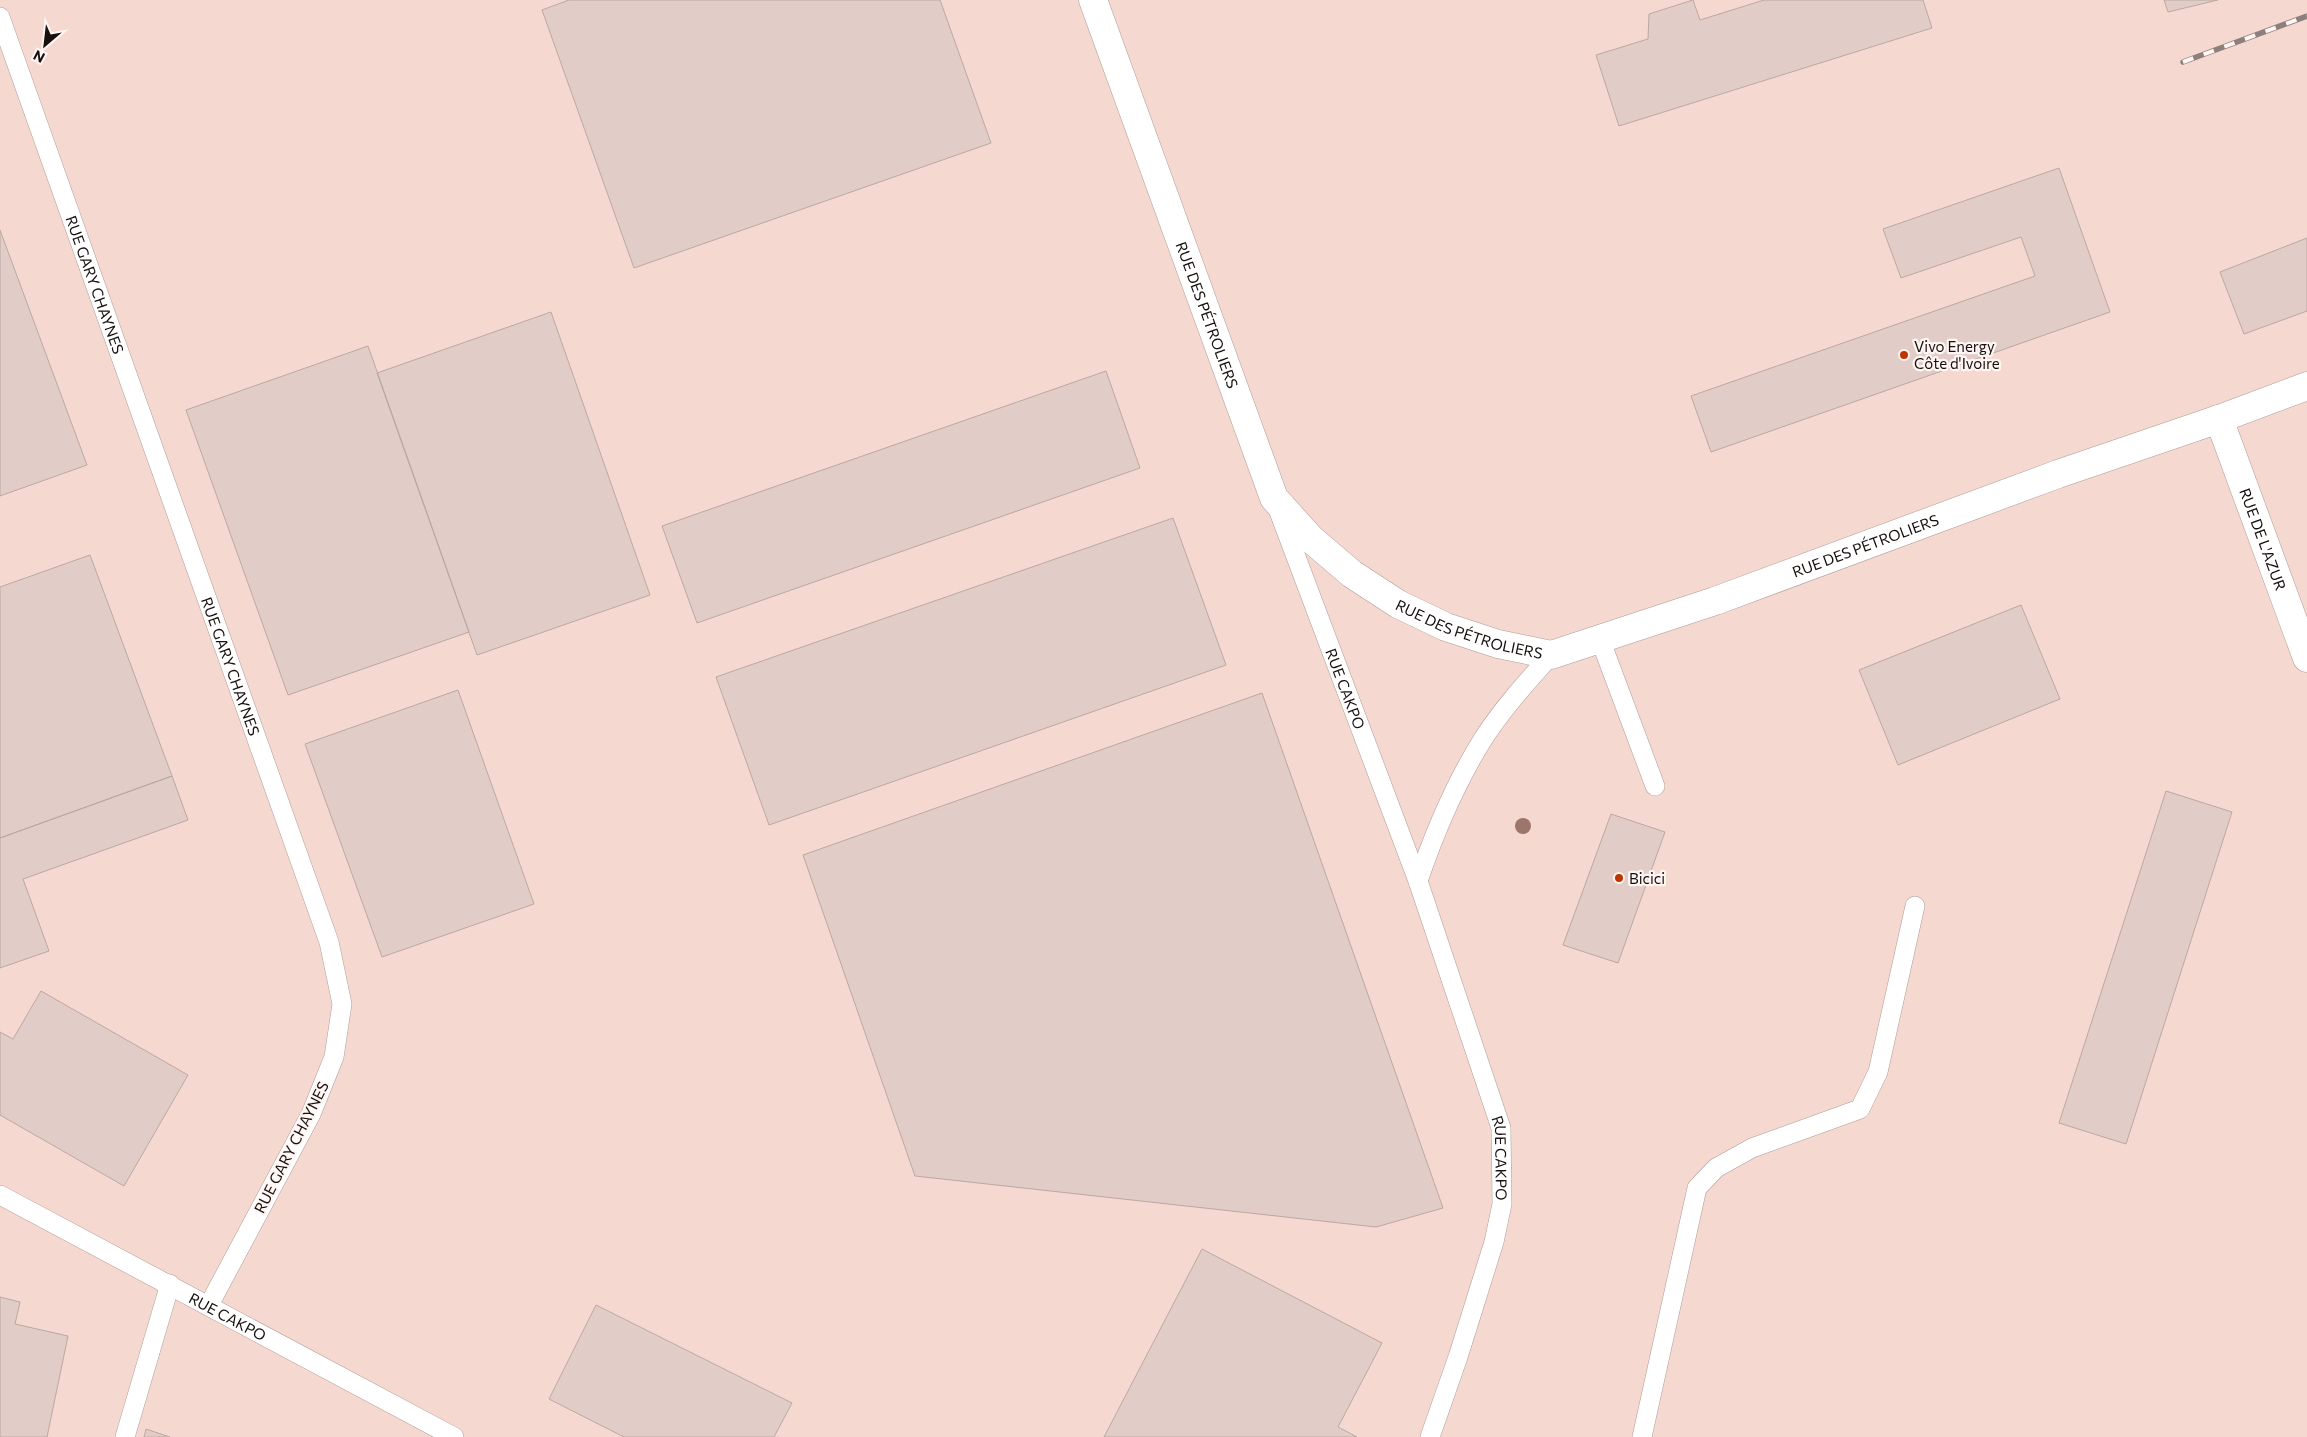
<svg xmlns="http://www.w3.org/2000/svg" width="2307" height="1437" viewBox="0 0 2307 1437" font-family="Commissioner,sans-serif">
	<rect width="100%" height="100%" fill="#fbe6e0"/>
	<path fill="#f5d8cf" d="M0,0H2307V1437H0Z"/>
	<path fill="#e1ccc7" stroke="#bca8a2" d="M569,0H940L991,143L634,268L542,10Z
		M1693,0L1700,20L1764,0H1923L1932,28L1619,126L1596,55L1648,39L1649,14Z
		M2164,0H2218L2168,12Z
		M2059,168L2110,312L1711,452L1691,396L2035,276L2021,237L1901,278L1883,229Z
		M0,230L87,465L0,496Z
		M2307,238V311L2244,334L2220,272Z
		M551,312L650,595L477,655L377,373Z
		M368,346L469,632L288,695L186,410Z
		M1106,371L1140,468L697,623L662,526Z
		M1173,518L1226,665L769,825L716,677Z
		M90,555L172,776L0,838V587Z
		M2021,605L2060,699L1898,765L1859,670Z
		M458,690L534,904L382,957L305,744Z
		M1262,693L1443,1208L1376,1227L915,1176L803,855Z
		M172,776L188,820L23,879L49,951L0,968V838Z
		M2166,791L2232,812L2126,1144L2059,1123Z
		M1611,814L1665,832L1618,963L1563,945Z
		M41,991L188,1075L124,1186L0,1115V1032L13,1039Z
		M1202,1249L1382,1343L1338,1427L1357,1437H1104Z
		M0,1297L20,1302L15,1324L68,1336L47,1437H0Z
		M596,1305L792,1403L774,1437H624L549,1399Z
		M146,1429L170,1437H144Z"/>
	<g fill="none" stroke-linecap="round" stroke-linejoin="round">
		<defs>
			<g id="service">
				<path id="s1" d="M0,17L329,942L342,1004L334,1057L311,1114L209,1305"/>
				<path id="s2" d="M1278,509L1418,881L1501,1128L1502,1204L1494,1242L1458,1357L1430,1437"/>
				<path d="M1600,639L1655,786"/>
				<path d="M1418,881C1435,831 1455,784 1483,739C1503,708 1527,682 1551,655"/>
				<path id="s3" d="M0,1195L454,1437"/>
				<path d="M125,1437L170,1284"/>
				<path d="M1642,1437L1697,1188L1716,1168L1752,1148L1860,1109L1878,1072L1915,906"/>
			</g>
			<g id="minor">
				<path id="s4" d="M2219,419L2307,658"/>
			</g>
			<g id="tertiary">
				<path id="s5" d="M1093,0L1274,498L1311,539L1352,574L1398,604L1446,627L1498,644L1551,655L1715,601L2058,474L2219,419L2307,386"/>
			</g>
		</defs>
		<use href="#service" stroke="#b09c96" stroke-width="20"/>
		<use href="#minor" stroke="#b09c96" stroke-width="29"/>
		<use href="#tertiary" stroke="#b09c96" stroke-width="29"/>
		<use href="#service" stroke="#fff" stroke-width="19"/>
		<use href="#minor" stroke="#fff" stroke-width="28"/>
		<use href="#tertiary" stroke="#fff" stroke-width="28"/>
		<defs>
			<path id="rail" d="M2183,62L2307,16"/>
		</defs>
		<use href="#rail" stroke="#8d7f7b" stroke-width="5.5"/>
		<use href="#rail" stroke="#fff6f4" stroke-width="4" stroke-dasharray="11" stroke-linecap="butt"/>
	</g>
	<circle fill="#9d766b" cx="1523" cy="826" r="8"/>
	<g fill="#bd3501" stroke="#fff6f4" stroke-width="2">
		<circle cx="1904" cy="355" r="5"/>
		<circle cx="1619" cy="878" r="5"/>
	</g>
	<g text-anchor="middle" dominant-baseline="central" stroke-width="4.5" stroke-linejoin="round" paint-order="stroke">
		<g font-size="15" fill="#16100e" stroke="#fff6f4">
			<text stroke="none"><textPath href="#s1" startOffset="284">RUE GARY CHAYNES</textPath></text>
			<text stroke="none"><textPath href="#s5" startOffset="335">RUE DES PÉTROLIERS</textPath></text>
			<text stroke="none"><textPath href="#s4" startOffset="128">RUE DE L'AZUR</textPath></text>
			<text stroke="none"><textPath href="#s5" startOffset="1189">RUE DES PÉTROLIERS</textPath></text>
			<text stroke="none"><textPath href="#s5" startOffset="770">RUE DES PÉTROLIERS</textPath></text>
			<text stroke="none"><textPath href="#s1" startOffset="689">RUE GARY CHAYNES</textPath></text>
			<text stroke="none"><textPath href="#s2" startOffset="192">RUE CAKPO</textPath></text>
			<text transform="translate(291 1147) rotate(-63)">RUE GARY CHAYNES</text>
			<text stroke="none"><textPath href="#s2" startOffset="688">RUE CAKPO</textPath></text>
			<text stroke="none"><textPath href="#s3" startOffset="258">RUE CAKPO</textPath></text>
		</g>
		<g font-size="15" fill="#16100e" stroke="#fff6f4" text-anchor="start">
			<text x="1914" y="346">Vivo Energy<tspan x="1914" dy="17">Côte d'Ivoire</tspan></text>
			<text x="1629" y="878">Bicici</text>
		</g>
	</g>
	<g transform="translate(45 45) rotate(208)" stroke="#fff6f4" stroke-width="4" paint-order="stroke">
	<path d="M0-4L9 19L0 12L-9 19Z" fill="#16100e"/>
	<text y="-8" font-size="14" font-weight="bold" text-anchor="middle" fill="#16100e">N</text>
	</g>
</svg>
